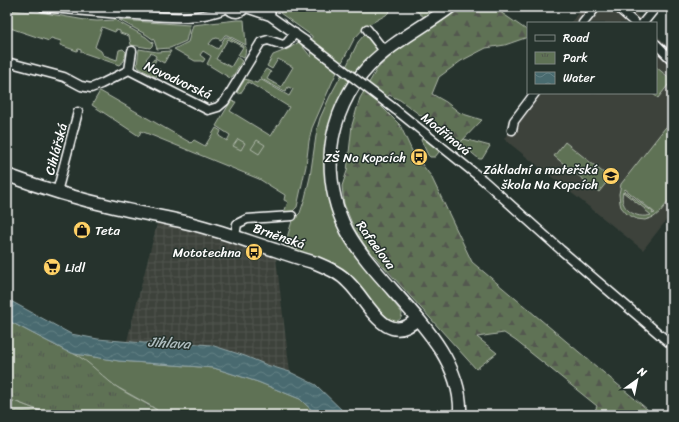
<svg xmlns="http://www.w3.org/2000/svg" width="679" height="422" viewBox="0 0 679 422" font-family="Sriracha,sans-serif">
	<defs>
		<pattern id="industrial-grid" width="8" height="8" patternUnits="userSpaceOnUse"><rect width="8" height="8" fill="#3c423b"/><path d="M0 4h8M4 0v8" fill="none" stroke="#50554f"/></pattern>
		<pattern id="forest-firs" width="22" height="20" patternUnits="userSpaceOnUse"><rect width="22" height="20" fill="#5f7255"/><path d="M5 1l3.5 6h-7zM16 11l3.5 6h-7z" fill="#53594f"/></pattern>
		<pattern id="park-tufts" width="24" height="20" patternUnits="userSpaceOnUse"><rect width="24" height="20" fill="#5f7255"/><path d="M3 7l-1-3M5 7V3M7 7l1-3M15 17l-1-3M17 17v-4M19 17l1-3" fill="none" stroke="#53594f"/></pattern>
		<pattern id="water-waves" width="16" height="10" patternUnits="userSpaceOnUse"><rect width="16" height="10" fill="#496b6f"/><path d="M0 5q4-4 8 0t8 0" fill="none" stroke="#648185"/></pattern>
	</defs>
	<rect width="100%" height="100%" fill="#26332d"/>
	<filter id="ink" filterUnits="userSpaceOnUse"><feTurbulence type="fractalNoise" baseFrequency=".025" numOctaves="2"/><feDisplacementMap in="SourceGraphic" scale="8" xChannelSelector="R" yChannelSelector="G"/><feConvolveMatrix kernelMatrix="1 2 1 2 8 2 1 2 1" color-interpolation-filters="sRGB"/></filter>
	<g filter="url(#ink)">
		<path fill="#3c423b" d="M584,7H629L646,23H570Z
			M656,34L672,51V213L643,250L504,139L512,127L507,122L532,93H656Z"/>
		<path fill="url(#industrial-grid)" d="M159,216L275,250L290,372L267,365L211,345L174,342L144,343L127,341Z"/>
		<path fill="#5f7255" stroke="#afb8aa" fill-rule="evenodd" d="M282,7H394L386,15L366,26L354,39L334,78L312,128L309,141L306,166L297,207L290,214L283,215L288,202L284,200L285,195L259,179L141,131L139,136L92,105L100,91L191,143L194,140L205,146L216,128L221,131L219,136L227,141L230,135L216,126L231,101L236,102L230,111L271,136L289,107L248,82L240,94L237,92L245,79L257,83L260,79L289,96L293,89L288,87L285,92L260,78L266,69L271,72L267,79L281,87L293,67L278,59L272,69L267,66L273,55L288,49L299,42L311,57L312,36L280,13Z
			M412,7H442L425,18Z
			M7,10L45,13L85,20L97,21L115,20L146,37L153,43L152,46L150,48L131,45L129,36L120,33V31L116,30L115,32L102,27L95,47L101,51L103,55L117,60L119,50L123,49L126,52L124,61L119,65L81,52V50L78,49L77,51L60,45L61,41L51,38L49,41L7,27Z
			M119,20L190,25L186,41L170,48L157,49L154,40L147,35Z
			M237,20H244L246,45L227,35H225L221,40L217,38L213,39L209,44L218,49L225,37H228L246,47L245,55L244,58L238,55L243,47L228,39L216,59L231,67L237,57L242,61L233,76L230,78L207,64L211,56L203,51L200,55L205,59L203,62L201,61H195L174,49L188,42L193,25Z
			M364,35L370,38L378,48L377,51L338,104L331,122L327,136L342,233L351,249L402,313C402,318 400,320 395,322C373,312 365,288 348,273C335,263 301,254 284,248L292,221L300,213L305,198L310,177L317,129L320,118L330,96L348,63L358,42Z
			M139,49L157,52L171,51L164,63L155,58L156,56L151,53L146,59L151,63L154,59L156,60L152,67L157,70L158,69L160,70L156,77L139,68L137,65Z
			M672,122V197L660,212L654,217L645,220L637,219L627,214L621,207L620,203L619,194L621,184L665,128ZM625,189L655,213L652,214L653,212L624,191ZM623,192L645,209V210L651,215C636,220 618,208 623,192Z
			M422,138H424L437,148L439,152L435,157H430L428,155L421,140Z
			M565,142L610,178L599,192L554,156Z
			M75,354L119,361L214,368L258,382L300,399L317,415H164L151,406L115,386Z
			M14,401L51,415H7V407L9,402Z"/>
		<path fill="url(#forest-firs)" stroke="#afb8aa" d="M461,7H493L528,31V37L505,45L486,48L461,61L439,77L432,94L446,102L460,113L482,120L459,144L400,100L389,95L381,106L400,125L413,153L431,176L472,262L654,415H593L597,406L516,341L504,333L477,337L497,353L476,369L366,247L354,228L344,204L342,186L347,171L352,125L360,98L377,69L398,49Z"/>
		<path fill="url(#park-tufts)" stroke="#afb8aa" d="M143,7H204L175,9Z
			M656,67L672,80L658,98L652,93H656Z
			M238,139L245,143L241,150L233,146Z
			M464,139L490,146L482,159H479L460,143Z
			M257,140L265,145L259,154L251,149Z
			M7,320L66,351C85,356 98,373 114,385C129,396 148,403 164,415H51L14,401L9,402L7,409Z
			M16,411L31,412L38,415H14Z"/>
		<path fill="url(#water-waves)" stroke="#92a6a9" d="M7,299L71,334L98,339L144,343L174,342L211,345L245,356L267,365L290,372L316,385L347,415H317L300,399L258,382L214,368L119,361L75,354L66,351L7,320Z"/>
		<g fill="none" stroke-linecap="round" stroke-linejoin="round">
			<defs>
				<path id="street" d="M43,7C74,10 105,13 136,15C165,17 199,21 227,8
					M227,7C232,15 241,15 246,7
					M617,7L635,23
					M246,8L270,16L304,40
					M270,16L271,7
					M583,23L596,7
					M643,23L656,7
					M367,29L385,52
					M656,44L672,60
					M7,62L64,77L81,86L91,88L101,84L129,70
					M129,70L208,110L218,107L225,101L261,42L268,40L283,45L287,43L295,33
					M129,70L132,51
					M396,110L483,180L561,250L672,345
					M512,130L514,121L535,93
					M57,192L78,112
					M235,236L237,224L247,219L292,216"/>
				<path id="secondary" d="M450,7C424,27 392,42 369,66C348,88 334,119 331,149C329,178 334,206 347,231C379,290 464,342 460,415
					M7,175C42,188 78,199 114,207C143,214 172,218 200,226C226,233 250,242 275,250C289,255 302,259 316,263C328,268 340,273 349,283C368,301 386,349 417,319"/>
			</defs>
			<use href="#street" stroke="#fff" stroke-width="11"/>
			<use href="#secondary" stroke="#fff" stroke-width="15"/>
			<use href="#street" stroke="#26332d" stroke-width="8"/>
			<use href="#secondary" stroke="#26332d" stroke-width="12"/>
			<defs>
				<path id="street-bridge" d="M304,40L396,110"/>
			</defs>
			<use href="#street-bridge" stroke="#fff" stroke-width="11" stroke-linecap="butt"/>
			<use href="#street-bridge" stroke="#26332d" stroke-width="8"/>
		</g>
	</g>
	<defs>
		<symbol id="bus-disc" viewBox="-11 -11 22 22"><circle r="9.5" fill="#ffd166" stroke="#26332d"/><path d="M-5-6H5V4H4V6H2V4H-2V6H-4V4H-5ZM-3.5-4V0h7V-4ZM-3.5 1.2v1.5H-2V1.2ZM2 1.2v1.5H3.5V1.2Z" fill="#111"/></symbol>
		<symbol id="school-disc" viewBox="-11 -11 22 22"><circle r="9.5" fill="#ffd166" stroke="#26332d"/><path d="M0-5L7-2L0 1L-7-2ZM-4 1L0 2.5L4 1V4Q0 6-4 4Z" fill="#111"/></symbol>
		<symbol id="shop-disc" viewBox="-11 -11 22 22"><circle r="9.5" fill="#ffd166" stroke="#26332d"/><path d="M-5-2.5h2.3a2.7 3.5 0 0 1 5.4 0H5L5.5 6h-11ZM-1.5-2.5h3a1.5 2.3 0 0 0-3 0Z" fill="#111"/></symbol>
		<symbol id="supermarket-disc" viewBox="-11 -11 22 22"><circle r="9.5" fill="#ffd166" stroke="#26332d"/><path d="M-6-5.5h2.5l.6 2H6L4.5 2H-2.5L-4.4-4H-6ZM-1.5 3.2a1.3 1.3 0 1 0 .1 0ZM3 3.2a1.3 1.3 0 1 0 .1 0Z" fill="#111"/></symbol>
	</defs>
	<g fill-rule="evenodd">
		<use href="#bus-disc" x="409" y="147" width="20" height="20"/>
		<use href="#school-disc" x="601" y="166" width="20" height="20"/>
		<use href="#shop-disc" x="72" y="220" width="20" height="20"/>
		<use href="#bus-disc" x="244" y="242" width="20" height="20"/>
		<use href="#supermarket-disc" x="42" y="257" width="20" height="20"/>
	</g>
	<g text-anchor="middle" dominant-baseline="central" stroke-width="3" stroke-linejoin="round" paint-order="stroke">
		<g font-size="13" fill="#fff" stroke="#26332d">
			<text transform="translate(178 80) rotate(25)">Novodvorská</text>
			<text transform="translate(446 134) rotate(39)">Modřínová</text>
			<text transform="translate(56 149) rotate(-75)">Cihlářská</text>
			<text transform="translate(279 236) rotate(19)">Brněnská</text>
			<text transform="translate(376 245) rotate(54)">Rafaelova</text>
		</g>
		<g font-size="13" fill="#fff" stroke="#26332d" text-anchor="end">
			<text x="406" y="157">ZŠ Na Kopcích</text>
			<text x="598" y="169">Základní a mateřská<tspan x="598" dy="15">škola Na Kopcích</tspan></text>
			<text x="95" y="230" text-anchor="start">Teta</text>
			<text x="241" y="252">Mototechna</text>
			<text x="65" y="267" text-anchor="start">Lidl</text>
		</g>
		<g font-size="14" font-style="italic" fill="#adbcbe" stroke="#26332d">
			<text transform="translate(169 343) rotate(3)">Jihlava</text>
		</g>
	</g>
	<rect width="679" height="422" fill="none" stroke="#26332d" stroke-width="24"/>
	<rect x="12" y="12" width="655" height="398" fill="none" stroke="#fff" stroke-width="1.5" filter="url(#ink)"/>
	<rect x="527" y="22" width="130" height="72" fill="#26332d" stroke="#7d8581"/>
	<rect x="535" y="35" width="20" height="6" fill="#26332d" stroke="#7d8581"/>
	<text x="563" y="42" font-size="12" fill="#ffffff">Road</text>
	<rect x="535" y="52" width="20" height="12" fill="url(#park-tufts)" stroke="#7d8581"/>
	<text x="563" y="62" font-size="12" fill="#ffffff">Park</text>
	<rect x="535" y="72" width="20" height="12" fill="url(#water-waves)" stroke="#7d8581"/>
	<text x="563" y="82" font-size="12" fill="#ffffff">Water</text>
	<g transform="translate(637 380) rotate(33)" stroke="#26332d" stroke-width="3" paint-order="stroke">
	<path d="M0-3L7 15L0 10L-7 15Z" fill="#ffffff"/>
	<text y="-6" font-size="11" font-weight="bold" text-anchor="middle" fill="#ffffff">N</text>
	</g>
</svg>
